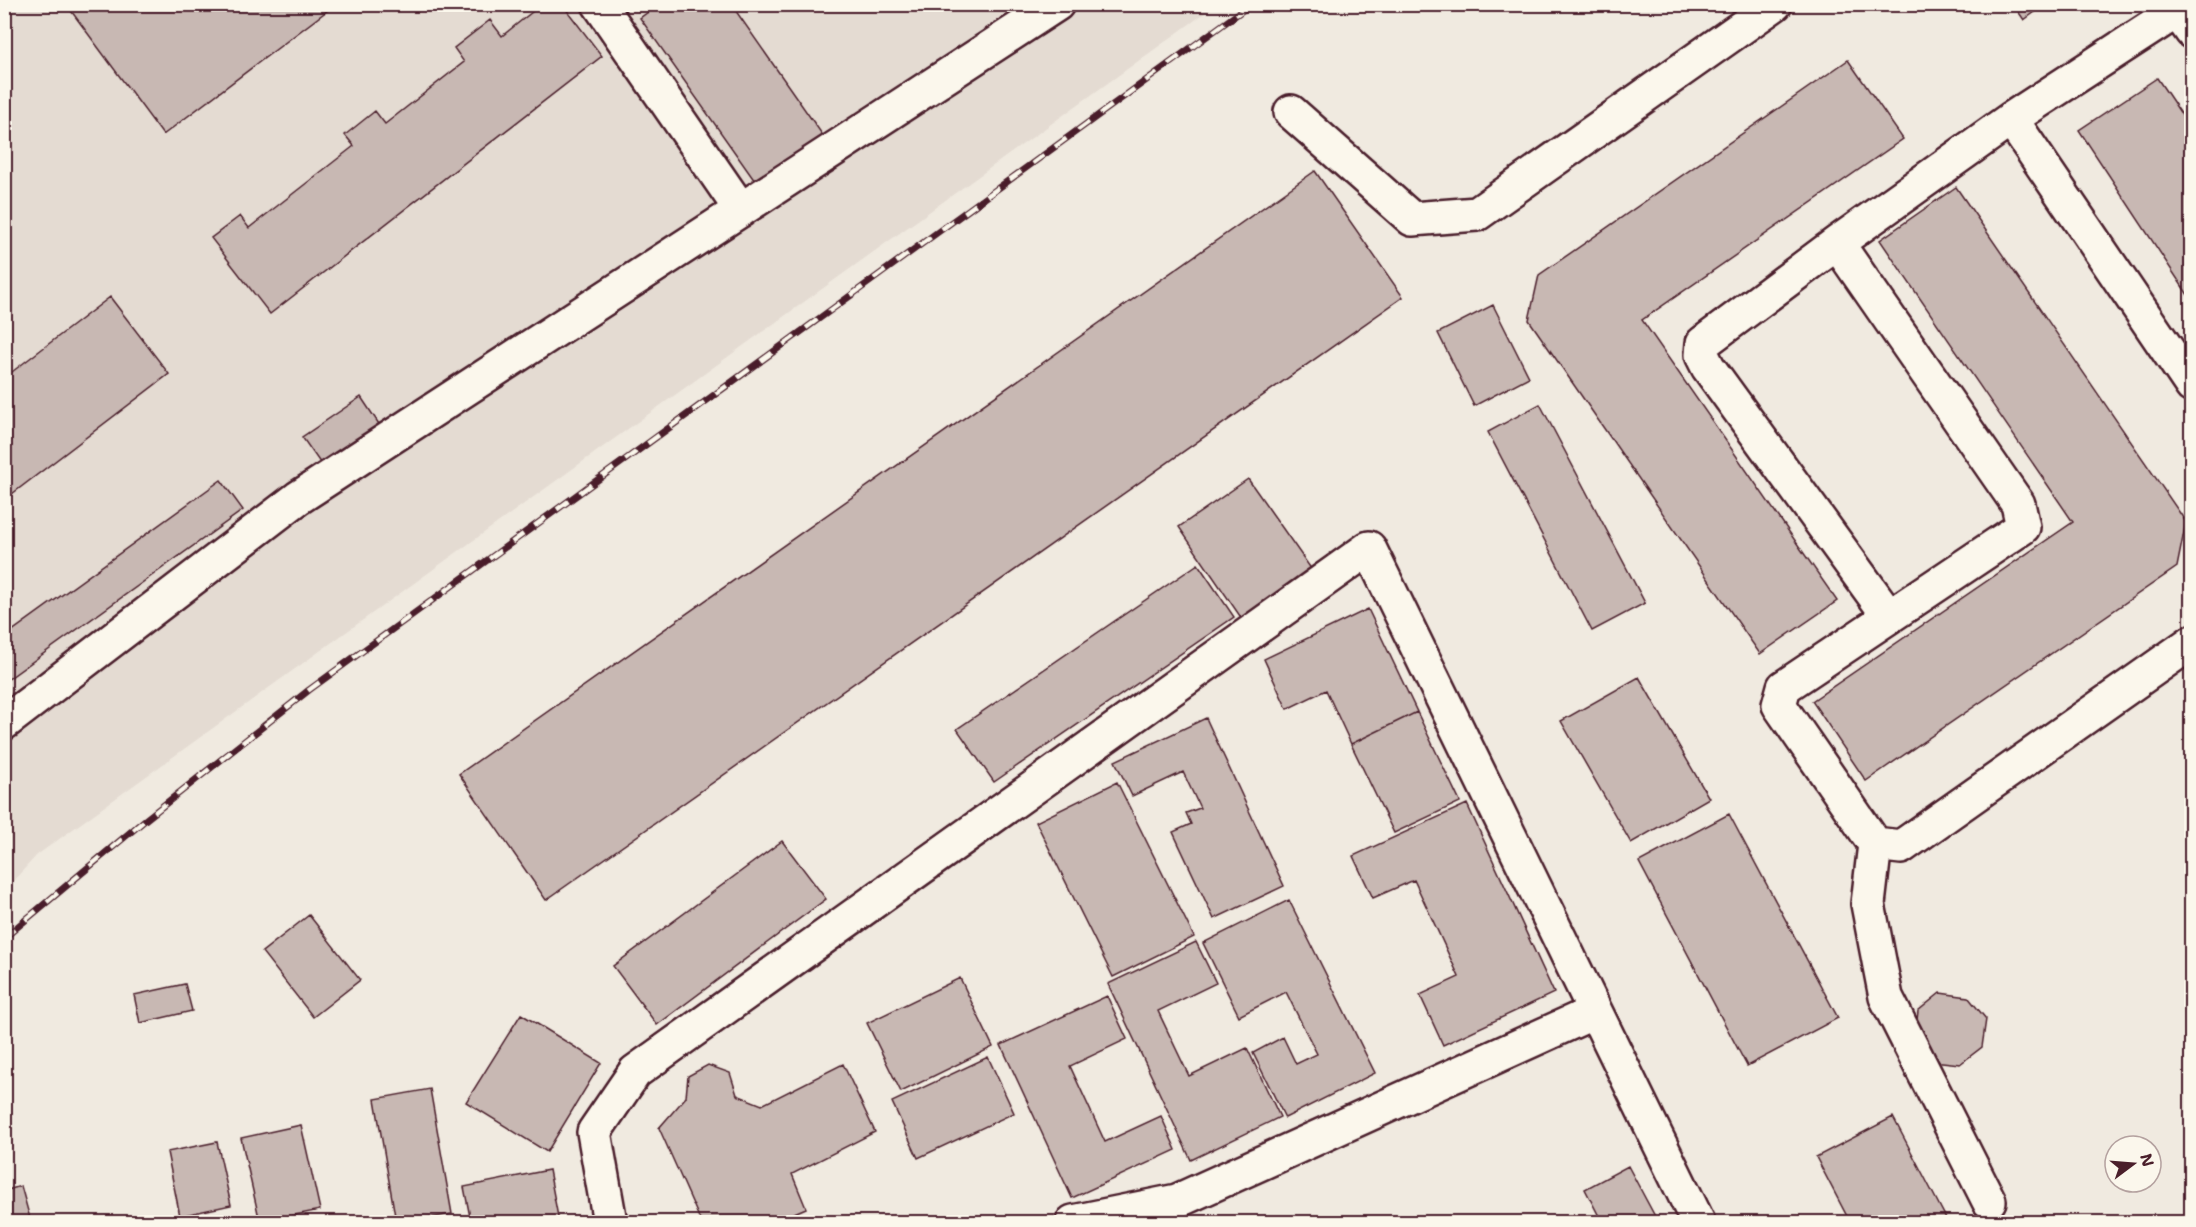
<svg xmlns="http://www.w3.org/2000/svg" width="2196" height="1227" viewBox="0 0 2196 1227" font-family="'Shantell Sans',sans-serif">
	<rect width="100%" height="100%" fill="#f0eae0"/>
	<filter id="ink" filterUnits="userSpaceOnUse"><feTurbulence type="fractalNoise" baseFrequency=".0167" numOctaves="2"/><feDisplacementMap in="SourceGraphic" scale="12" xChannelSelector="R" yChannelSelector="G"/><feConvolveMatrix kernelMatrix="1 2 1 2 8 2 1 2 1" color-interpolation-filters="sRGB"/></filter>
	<g filter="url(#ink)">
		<path fill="#e4dbd2" d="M5,5H1216L37,855L5,890Z"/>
		<path fill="#c8b8b3" stroke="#4a1f2b" stroke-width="1.5" d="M66,4H336L163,135Z
			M542,4H562L602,56L270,314L211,238L240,216L249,228L354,146L345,135L375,111L385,124L464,62L454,48L490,20L502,36Z
			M659,4H731L824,137L757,184L640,18Z
			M2013,4H2046L2024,20Z
			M1848,60L1903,139L1642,320L1837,601L1760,654L1529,320L1539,275Z
			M2157,78L2192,130V301L2079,130Z
			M1315,171L1403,297L546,900L459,774Z
			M1956,187L2186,522L2177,567L1866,781L1812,701L2073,522L1880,240Z
			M110,297L169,374L4,500V378Z
			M1493,305L1529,377L1474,406L1438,333Z
			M361,397L381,427L323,467L302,437Z
			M1540,404L1645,603L1592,631L1488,432Z
			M1248,479L1312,570L1242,619L1179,527Z
			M221,480L243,510L4,682V637Z
			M1198,564L1234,617L994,782L957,729Z
			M1368,609L1417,712L1351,744L1326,690L1287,709L1264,659Z
			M1639,677L1709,798L1631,843L1561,721Z
			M1417,712L1460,802L1394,833L1351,744Z
			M1206,718L1284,886L1214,919L1173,832L1191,824L1186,813L1200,808L1183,772L1132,796L1115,761Z
			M1117,782L1194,937L1113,977L1036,822Z
			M1467,804L1554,993L1443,1045L1420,995L1459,977L1414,880L1373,898L1353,856Z
			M1729,814L1838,1018L1747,1066L1639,862Z
			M782,841L826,899L657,1025L613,966Z
			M1289,900L1375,1073L1285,1118L1253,1053L1283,1037L1296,1064L1317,1054L1286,992L1239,1016L1203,943Z
			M309,915L360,980L313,1017L262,952Z
			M1196,942L1216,983L1158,1011L1189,1076L1247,1048L1280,1117L1191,1160L1108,984Z
			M960,978L993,1047L901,1092L867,1023Z
			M185,984L192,1011L140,1023L134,995Z
			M1940,993L1968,997L1986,1019L1982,1047L1960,1064L1933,1061L1915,1039L1918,1011Z
			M1107,996L1127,1039L1070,1066L1105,1142L1161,1116L1176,1150L1072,1198L1001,1045Z
			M521,1014L601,1063L547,1152L466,1102Z
			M988,1057L1014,1113L918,1158L892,1102Z
			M843,1064L875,1132L792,1174L806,1208L785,1217L787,1222H701L659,1128L686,1097L688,1076L708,1065L730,1073L737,1095L762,1105Z
			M430,1089L452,1214L408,1222H396L375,1099Z
			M1893,1117L1948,1222H1850L1816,1157Z
			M301,1125L320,1210L260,1222L241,1138Z
			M217,1142L231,1205L180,1216L167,1152Z
			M1628,1166L1658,1222H1602L1585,1189Z
			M549,1170L559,1222H471L464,1187Z
			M21,1186L31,1222H4V1191Z
			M204,1217L205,1222H170Z"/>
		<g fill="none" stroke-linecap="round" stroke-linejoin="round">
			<defs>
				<path id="minor" d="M599,4L741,210
					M2192,32L2177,11L2011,119L1837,243L2018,504L2023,527L1784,687L1779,705L1875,844L1901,847L2192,642
					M1291,112L1412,219L1477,214L1775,4
					M2011,119L2192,386
					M1837,243L1703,343L1702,355L1708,367L1889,616
					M4,723L298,498L1057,4
					M1875,844L1868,904L1886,997L1989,1201
					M610,1222L594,1132L635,1072L1369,548L1698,1222
					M1073,1222L1177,1201L1594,1012"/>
			</defs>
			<use href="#minor" stroke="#4a1f2b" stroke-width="38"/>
			<use href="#minor" stroke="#fbf7ec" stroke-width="33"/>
			<defs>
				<path id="rail" d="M4,938L145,820L309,690L1251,4"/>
			</defs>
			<use href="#rail" stroke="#4a1f2b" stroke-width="7"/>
			<use href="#rail" stroke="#fbf7ec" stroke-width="4.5" stroke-dasharray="14" stroke-linecap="butt"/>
		</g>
	</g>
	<rect width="2196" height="1227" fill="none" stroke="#fbf7ec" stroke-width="24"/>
	<rect x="12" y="12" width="2172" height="1203" fill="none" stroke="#4a1f2b" stroke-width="2" filter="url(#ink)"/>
	<g transform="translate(2133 1164) rotate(74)"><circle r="28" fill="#fbf7ec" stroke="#b4a19f" stroke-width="1.5"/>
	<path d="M0-4.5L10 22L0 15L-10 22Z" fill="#4a1f2b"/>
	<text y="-9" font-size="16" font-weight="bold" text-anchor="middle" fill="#4a1f2b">N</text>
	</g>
</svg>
